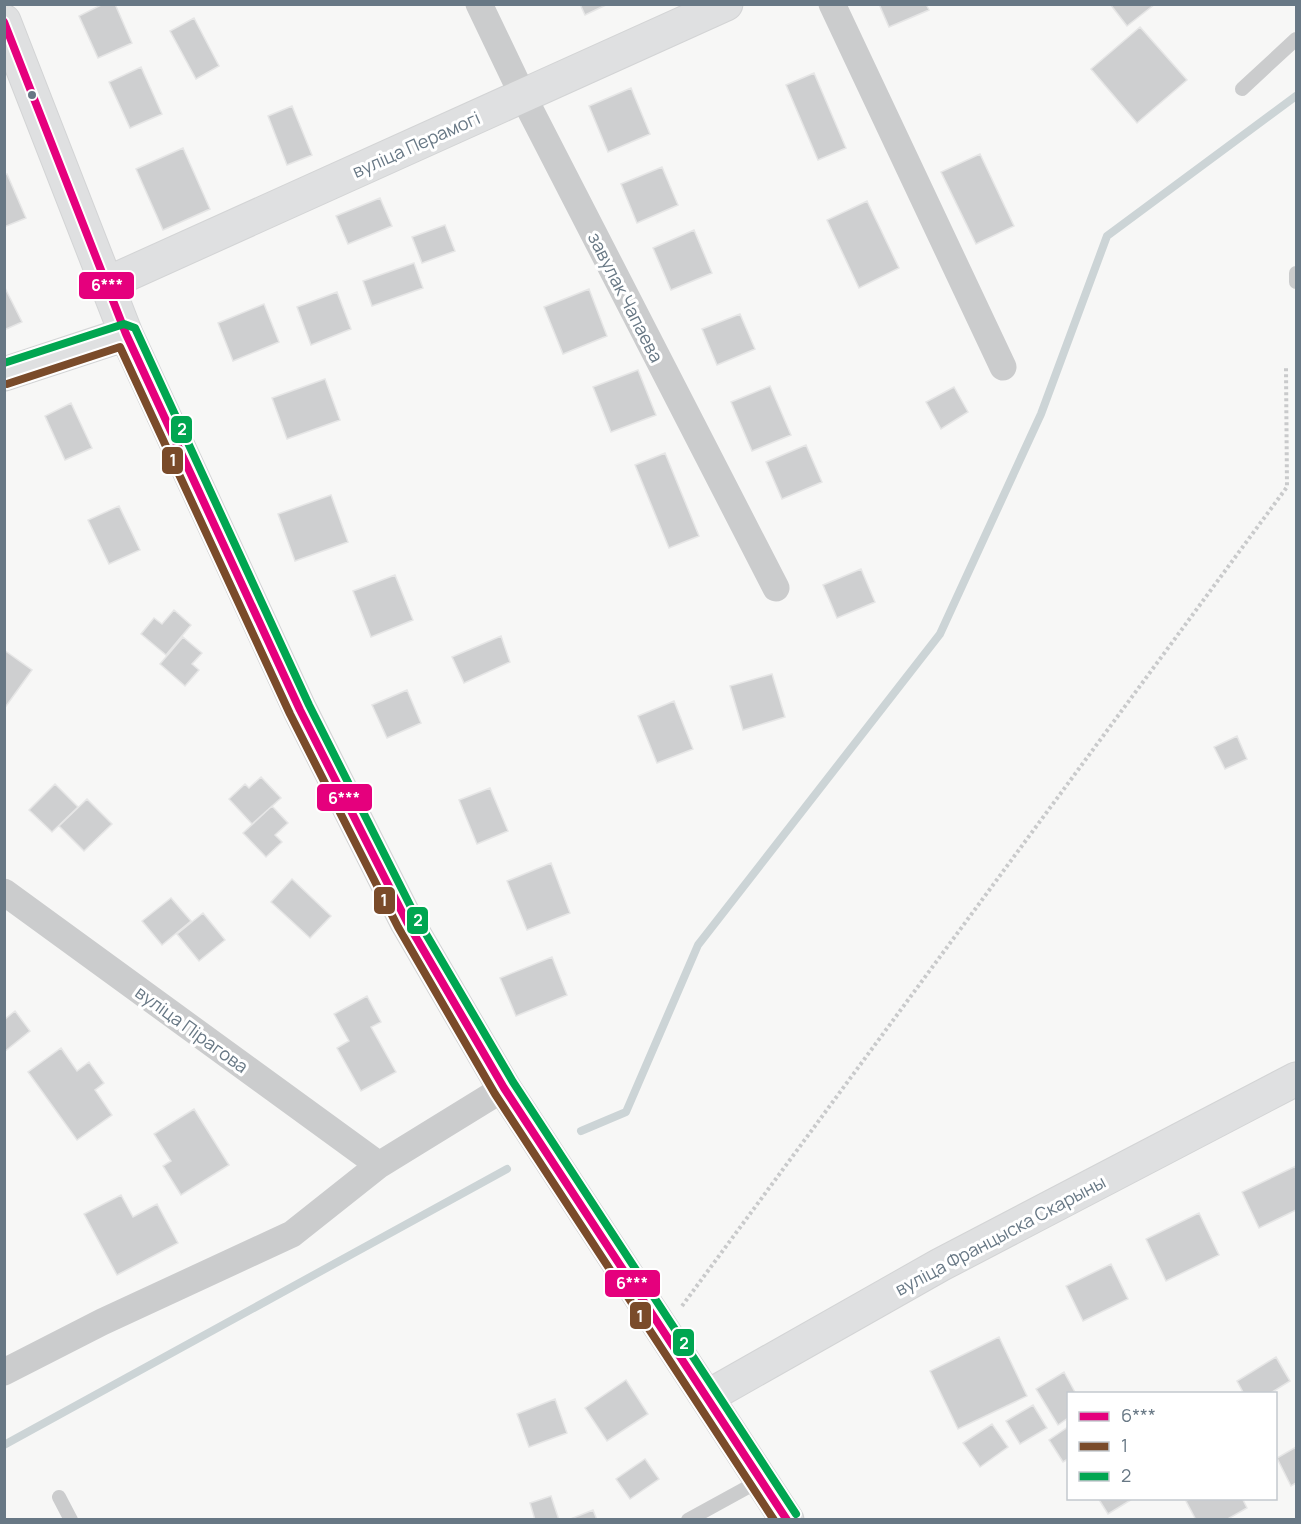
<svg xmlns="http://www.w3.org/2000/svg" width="1301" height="1524" viewBox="0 0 1301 1524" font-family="Manrope,sans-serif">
	<rect width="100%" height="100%" fill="#f7f7f6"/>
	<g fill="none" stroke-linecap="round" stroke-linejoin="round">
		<path stroke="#ccd4d6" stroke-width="8" d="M581,1131L626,1112L698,945L940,634L1041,414L1107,236L1296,96
			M4,1445L507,1169"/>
	</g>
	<path fill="#cecfd0" stroke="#e6e6e6" stroke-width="1.5" d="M103,4H115L132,43L98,58L79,16Z
		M580,4H608L585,15Z
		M879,4H926L929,10L889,27Z
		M1110,4H1155L1127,26Z
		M194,18L219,66L196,79L170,31Z
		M1140,27L1187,80L1137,123L1091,69Z
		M141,67L162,114L130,128L109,82Z
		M814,73L846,148L818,160L786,85Z
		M631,88L650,134L608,152L589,106Z
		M292,106L312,155L287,165L268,116Z
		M183,148L210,209L163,230L136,169Z
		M980,154L1014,226L976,244L941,172Z
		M662,167L678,205L637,223L621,184Z
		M7,174L26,218L4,227V175Z
		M380,198L392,226L348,244L336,216Z
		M867,201L899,268L859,288L827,220Z
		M445,225L455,251L422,263L412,237Z
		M694,230L712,273L671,290L653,248Z
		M414,263L423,288L372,306L363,281Z
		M4,286L22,322L4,330Z
		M589,289L607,336L563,354L544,307Z
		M337,292L351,329L311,345L297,307Z
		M264,304L279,342L233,361L218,323Z
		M740,314L755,349L717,365L702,329Z
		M638,370L656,415L611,432L593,387Z
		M325,379L340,420L287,439L272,398Z
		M770,386L791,435L752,451L731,402Z
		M954,387L968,412L941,429L926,402Z
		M71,403L92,448L65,460L45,416Z
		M806,445L822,482L782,499L766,462Z
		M665,453L699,536L669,548L635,465Z
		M331,495L348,542L295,561L278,514Z
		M119,506L140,550L109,564L88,520Z
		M861,569L875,602L837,618L823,585Z
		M395,575L413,620L371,637L353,591Z
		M174,610L191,625L166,655L141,634L154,618L162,624Z
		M501,636L510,662L464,683L452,657Z
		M183,637L202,653L192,664L199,670L185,686L160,664Z
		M4,650L32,670L4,709Z
		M772,674L785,717L743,730L730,686Z
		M407,690L421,723L387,738L372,705Z
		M674,701L693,749L657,763L638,716Z
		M1237,736L1247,759L1225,769L1214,747Z
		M261,777L281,798L252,824L229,799L245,784L249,788Z
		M55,784L78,807L52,832L29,810Z
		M490,788L508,831L477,844L459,800Z
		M87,799L112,824L84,851L59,826Z
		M272,806L288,823L275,835L282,842L266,857L243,833Z
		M551,863L570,913L527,930L507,881Z
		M292,879L331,916L310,938L271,902Z
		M171,898L191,921L162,945L142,921Z
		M203,913L225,940L199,961L177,934Z
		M552,957L567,995L516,1016L500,978Z
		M367,996L381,1022L371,1027L396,1072L361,1091L337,1048L349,1041L334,1014Z
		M15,1011L30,1031L4,1052V1020Z
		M61,1048L77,1071L89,1062L104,1083L95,1090L112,1115L77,1140L28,1072Z
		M194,1109L229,1165L181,1195L163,1166L171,1161L154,1134Z
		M1296,1166V1210L1259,1228L1242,1192Z
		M121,1195L133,1217L157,1204L178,1243L117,1275L84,1214Z
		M1199,1213L1219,1255L1166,1281L1146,1239Z
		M1111,1264L1128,1299L1083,1321L1066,1286Z
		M999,1337L1027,1396L958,1429L930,1371Z
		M1276,1357L1290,1381L1269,1394H1244L1237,1381Z
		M1064,1372L1076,1394H1068V1418L1058,1425L1036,1389Z
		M626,1380L648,1414L607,1441L585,1408Z
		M555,1399L567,1433L529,1447L517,1414Z
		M1033,1405L1047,1428L1020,1444L1006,1421Z
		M992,1424L1008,1447L980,1467L963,1443Z
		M1068,1427V1459L1063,1462L1049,1440Z
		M1296,1447V1483L1291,1486L1277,1458Z
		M645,1459L659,1479L630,1499L616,1479Z
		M551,1496L559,1520H535L530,1503Z
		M1098,1498H1134L1108,1514Z
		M1191,1498H1242L1247,1508L1226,1520H1196L1186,1501Z
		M593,1510L597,1520H568Z"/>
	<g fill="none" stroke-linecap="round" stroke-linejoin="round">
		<defs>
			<path id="secondary" d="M4,21L126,334L300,710L407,922L504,1088L787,1520
				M106,284L726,4
				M4,374L126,334
				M707,1397L940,1265L1296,1079"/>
		</defs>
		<use href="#secondary" stroke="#d3d4d5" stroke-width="35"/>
		<path stroke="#c9cacb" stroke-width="4" stroke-dasharray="3 3" stroke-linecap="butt" d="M682,1306L1287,487L1286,368"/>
		<path stroke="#cbcccd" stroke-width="14" d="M1242,89L1296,39
			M1296,273V282
			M59,1497L71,1520
			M688,1520L761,1480"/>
		<path stroke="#cbcccd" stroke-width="27" d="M479,4L523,96L776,588
			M832,4L1003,367
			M4,892L379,1165L504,1088
			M4,1372L102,1322L292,1234L379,1165"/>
		<use href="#secondary" stroke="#dfe0e1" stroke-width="33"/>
		<defs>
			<path id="bus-1" d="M4,22L126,334L300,710L407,922L504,1088L787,1520"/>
			<path id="bus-2" d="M7,384L120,347L290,714L398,927L495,1094L774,1520"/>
			<path id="bus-3" d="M4,363L124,324L135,328L309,705L416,917L513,1082L796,1514"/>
		</defs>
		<use href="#bus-1" stroke="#fff" stroke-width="12"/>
		<use href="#bus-2" stroke="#fff" stroke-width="12"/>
		<use href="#bus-3" stroke="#fff" stroke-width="12"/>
		<use href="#bus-1" stroke="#e5007d" stroke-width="8"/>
		<use href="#bus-2" stroke="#7a4b2a" stroke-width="8"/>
		<use href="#bus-3" stroke="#00a651" stroke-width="8"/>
	</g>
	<circle fill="#687885" stroke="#fff" stroke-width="2" cx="32" cy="95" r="5"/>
	<g text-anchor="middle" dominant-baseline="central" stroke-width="6" stroke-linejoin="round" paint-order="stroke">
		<g font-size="18" fill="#687885" stroke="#fff">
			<text transform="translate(416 144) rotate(-24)">вуліца Перамогі</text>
			<text transform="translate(626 297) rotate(63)">завулак Чапаева</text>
			<text transform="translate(192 1029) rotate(36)">вуліца Пірагова</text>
			<text transform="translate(1000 1235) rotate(-28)">вуліца Францыска Скарыны</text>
		</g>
	</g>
	<g stroke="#fff" stroke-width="2">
		<rect x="78" y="271" width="57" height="29" rx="6" fill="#e5007d"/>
		<rect x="170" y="415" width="23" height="29" rx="6" fill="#00a651"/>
		<rect x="161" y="446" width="23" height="29" rx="6" fill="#7a4b2a"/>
		<rect x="316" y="783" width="57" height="29" rx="6" fill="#e5007d"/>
		<rect x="373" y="886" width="23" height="29" rx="6" fill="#7a4b2a"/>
		<rect x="406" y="906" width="23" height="29" rx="6" fill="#00a651"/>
		<rect x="604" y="1269" width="57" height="29" rx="6" fill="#e5007d"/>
		<rect x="629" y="1301" width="23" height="29" rx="6" fill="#7a4b2a"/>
		<rect x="672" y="1328" width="23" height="29" rx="6" fill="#00a651"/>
	</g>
	<g font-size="16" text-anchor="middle" font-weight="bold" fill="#fff">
		<text x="107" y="291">6***</text>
		<text x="182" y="435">2</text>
		<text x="173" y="466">1</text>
		<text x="344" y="804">6***</text>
		<text x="384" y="906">1</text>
		<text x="418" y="926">2</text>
		<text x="632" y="1289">6***</text>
		<text x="640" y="1322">1</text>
		<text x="684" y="1349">2</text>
	</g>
	<rect width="1301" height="1524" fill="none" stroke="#687885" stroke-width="12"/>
	<rect x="1067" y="1392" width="210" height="108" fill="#ffffff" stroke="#c3c9ce" stroke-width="1.5"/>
	<rect x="1079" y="1412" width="30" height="9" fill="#e5007d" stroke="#c3c9ce" stroke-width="1.5"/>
	<text x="1121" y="1422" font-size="18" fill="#687885">6***</text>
	<rect x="1079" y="1442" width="30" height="9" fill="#7a4b2a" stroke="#c3c9ce" stroke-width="1.5"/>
	<text x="1121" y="1452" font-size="18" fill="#687885">1</text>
	<rect x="1079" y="1472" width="30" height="9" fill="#00a651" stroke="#c3c9ce" stroke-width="1.5"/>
	<text x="1121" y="1482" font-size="18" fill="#687885">2</text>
</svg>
